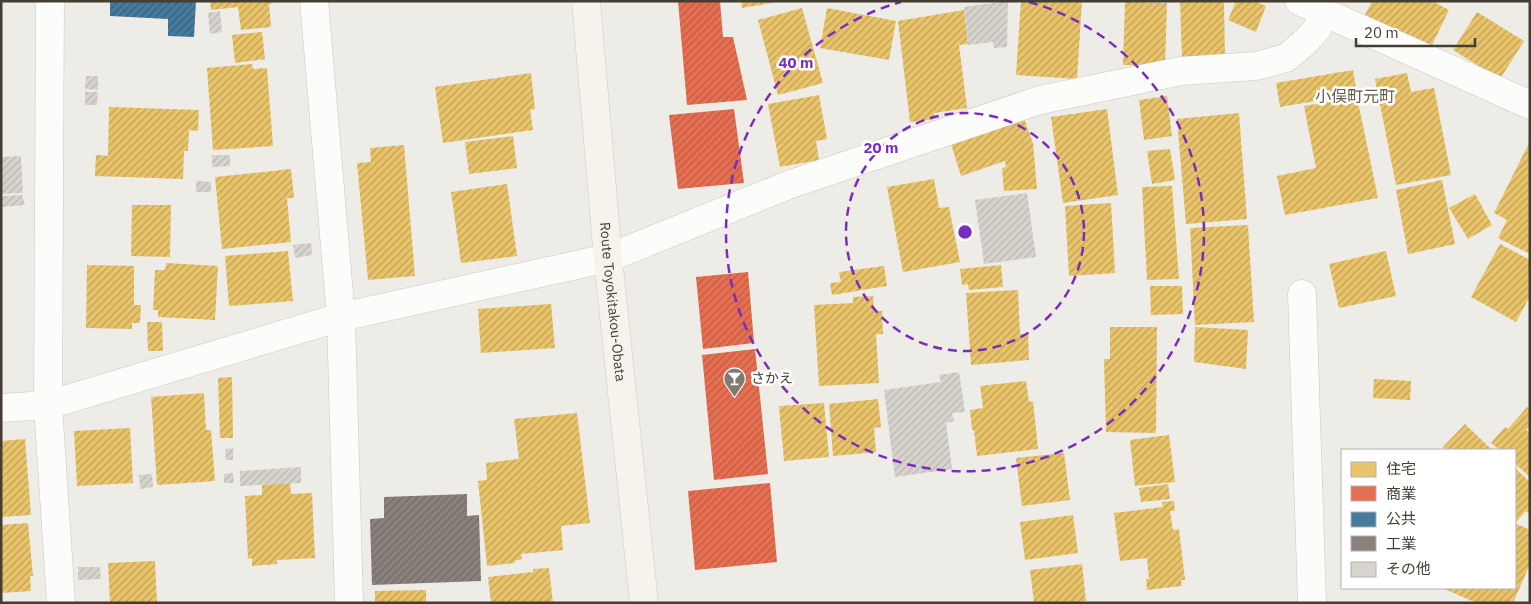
<svg xmlns="http://www.w3.org/2000/svg" width="1531" height="604" viewBox="0 0 1531 604" font-family="'IBM Plex Sans','Noto Sans JP',sans-serif">
	<defs>
		<pattern id="homes-hatch" width="6" height="6" patternUnits="userSpaceOnUse" patternTransform="scale(1.25)"><rect width="6" height="6" fill="#e9c46a"/><path d="M-1 1l2-2M0 6l6-6M5 7l2-2" fill="none" stroke="#bea058"/></pattern>
		<pattern id="shops-hatch" width="6" height="6" patternUnits="userSpaceOnUse" patternTransform="scale(1.25)"><rect width="6" height="6" fill="#e76f51"/><path d="M-1 1l2-2M0 6l6-6M5 7l2-2" fill="none" stroke="#bd5c44"/></pattern>
		<pattern id="public-hatch" width="6" height="6" patternUnits="userSpaceOnUse" patternTransform="scale(1.25)"><rect width="6" height="6" fill="#457b9d"/><path d="M-1 1l2-2M0 6l6-6M5 7l2-2" fill="none" stroke="#39617a"/></pattern>
		<pattern id="industry-hatch" width="6" height="6" patternUnits="userSpaceOnUse" patternTransform="scale(1.25)"><rect width="6" height="6" fill="#8a817c"/><path d="M-1 1l2-2M0 6l6-6M5 7l2-2" fill="none" stroke="#726b66"/></pattern>
		<pattern id="building-hatch" width="6" height="6" patternUnits="userSpaceOnUse" patternTransform="scale(1.25)"><rect width="6" height="6" fill="#d7d4ce"/><path d="M-1 1l2-2M0 6l6-6M5 7l2-2" fill="none" stroke="#bab7b1"/></pattern>
	</defs>
	<rect width="100%" height="100%" fill="#eeece6"/>
	<path fill="url(#homes-hatch)" d="M210,1H273V3L269,4L271,27L241,30L238,7L211,10Z
		M741,1H777V2L742,8Z
		M1021,1H1082L1077,79L1016,75Z
		M1180,1H1224L1225,58L1182,59Z
		M1236,1H1254L1266,6L1256,32L1228,20Z
		M1372,1H1432L1449,10L1431,47L1365,15Z
		M1125,2L1167,3L1165,66L1123,65Z
		M802,8L823,83L778,95L758,20Z
		M827,8L896,21L889,60L820,48Z
		M964,10L968,44L959,45L967,108L934,113L935,119L910,122L898,21Z
		M1477,12L1524,41L1500,79L1453,50Z
		M262,32L265,59L235,63L232,35Z
		M252,64L253,69L267,68L273,146L213,150L207,68Z
		M1353,70L1357,94L1280,107L1276,83Z
		M531,73L535,109L530,110L533,130L443,143L435,87Z
		M1407,73L1411,92L1434,88L1451,175L1396,185L1375,79Z
		M819,95L827,139L816,141L819,160L780,167L768,104Z
		M1167,96L1172,136L1144,140L1139,100Z
		M1357,97L1378,198L1285,215L1277,176L1316,168L1304,106Z
		M109,107L199,110L198,131L189,130L188,151H184L183,179L95,176L96,155L108,156Z
		M1107,109L1118,195L1063,203L1051,117Z
		M1239,113L1247,219L1186,224L1177,119Z
		M1024,119L1033,143L1037,189L1004,191L1002,168L1006,167L1005,161L961,176L951,144Z
		M513,136L517,168L469,174L465,142Z
		M1530,141V254L1498,238L1507,220L1494,213Z
		M404,145L415,276L368,280L357,163L371,162L370,148Z
		M1170,149L1175,180L1152,184L1147,151Z
		M291,169L294,198H287L291,242L222,249L215,177Z
		M934,179L939,208L949,207L960,262L903,272L887,187Z
		M1442,180L1455,244L1408,254L1396,190Z
		M507,184L517,256L461,263L451,192Z
		M1172,186L1179,279L1147,280L1142,187Z
		M1475,194L1492,225L1468,239L1449,208Z
		M1111,203L1115,273L1069,276L1065,206Z
		M132,205H171L170,257L131,256Z
		M1248,225L1254,322L1195,325L1190,228Z
		M1500,244L1530,260V296L1516,322L1471,297Z
		M288,251L293,301L229,306L225,256Z
		M1386,251L1396,296L1339,308L1329,264Z
		M166,263L218,266L215,320L158,317V310H153L155,270H165Z
		M87,265L134,266V305H141L140,323H132V329L86,328Z
		M1001,265L1003,287L969,290L968,284L962,285L960,269Z
		M884,266L887,286L832,295L830,283L841,282L839,272Z
		M1150,286H1182L1183,314L1151,315Z
		M1018,290L1020,334H1028L1029,360L971,365L966,293Z
		M873,296L874,311H882L883,334H876L879,383L819,386L814,305L853,303V297Z
		M551,304L555,348L481,353L478,309Z
		M147,322H162L163,351H148Z
		M1110,327H1157L1156,433L1106,432L1104,359H1110Z
		M1195,327L1248,330L1246,369L1194,362Z
		M232,377L233,438H220L218,378Z
		M1374,379L1411,381L1410,400L1373,398Z
		M1026,381L1029,402L1033,401L1038,449L977,456L974,430H972L970,410L983,408L980,386Z
		M204,393L206,430H211L215,481L157,485L151,397Z
		M878,399L881,427L874,428L876,452L833,456L829,404Z
		M824,403L829,457L784,461L779,406Z
		M1527,407L1530,409V426L1526,430L1530,433V477L1515,464V450H1500L1491,443L1505,427L1508,429Z
		M577,413L590,523L561,526L563,550L521,554L522,559L514,561L515,563L487,566L478,481L487,480L486,463L519,459L514,419Z
		M1465,424L1492,450H1447L1443,447Z
		M130,428L133,483L77,486L74,431Z
		M1169,435L1175,482L1135,486L1130,440Z
		M25,439L31,515L1,517V441Z
		M1064,453L1070,500L1022,506L1016,458Z
		M1515,468L1530,482V514L1526,511L1516,522L1515,520Z
		M290,483L291,494L312,493L315,558L277,560V564L252,566V558L248,559L245,496L262,495V485Z
		M1168,484L1170,499L1141,502L1139,488Z
		M1174,501L1175,511H1170L1173,530L1179,529L1185,580H1181L1182,586L1147,590L1146,579H1149L1147,558L1120,561L1114,513L1163,507L1162,502Z
		M1073,515L1078,553L1025,560L1020,522Z
		M28,523L33,576H30L31,591L1,593V525Z
		M1515,523L1530,530V564L1513,603H1477L1442,588H1515Z
		M155,561L157,603H110L108,563Z
		M1082,564L1086,601L1071,603H1034L1030,570Z
		M549,568L553,603H491L488,577L533,572V569Z
		M426,590V603H375V591Z"/>
	<path fill="url(#shops-hatch)" d="M678,1H720L723,37H733L747,100L687,105Z
		M734,109L744,183L678,189L669,115Z
		M748,272L754,343L703,349L696,277Z
		M755,349L768,474L714,480L702,355Z
		M770,483L777,562L695,570L688,491Z"/>
	<path fill="url(#public-hatch)" d="M110,1H196L194,37L168,36V19L110,16Z"/>
	<path fill="url(#industry-hatch)" d="M467,494V516L479,515L481,581L372,585L370,519L384,518V497Z"/>
	<path fill="url(#building-hatch)" d="M1008,1L1007,47L994,48L993,42L968,45L964,7Z
		M220,11L222,32L210,34L208,13Z
		M86,76H98V90L85,89Z
		M85,92H98L97,105H85Z
		M212,155H230V166L212,167Z
		M21,156L23,193L1,194V157Z
		M196,181L211,182V192H196Z
		M1027,193L1036,257L984,264L975,200Z
		M22,195L25,205L1,207V196Z
		M311,243L312,255L295,258L293,245Z
		M959,372L965,412L952,413L954,421L946,423L952,469L895,477L884,390L941,382L939,375Z
		M233,448V460H226L225,449Z
		M301,467V483L240,486V471Z
		M233,473L234,483H224V474Z
		M152,474L153,487L140,489L139,475Z
		M78,567H100L101,579L78,580Z"/>
	<g fill="none" stroke-linecap="round" stroke-linejoin="round">
		<defs>
			<path id="street" d="M50,1L48,405L61,603
				M314,1L341,317L349,603
				M1299,1L1530,105
				M1302,294L1312,603
				M1,408L48,405L341,317L608,258L791,184L1040,100L1181,71L1256,66L1286,58L1304,43L1317,29L1324,14"/>
			<g id="secondary">
				<path id="s1" d="M586,1L608,258L644,603"/>
			</g>
		</defs>
		<use href="#street" stroke="#cbc8c2" stroke-width="29"/>
		<use href="#secondary" stroke="#cfcabe" stroke-width="29"/>
		<use href="#street" stroke="#fcfcfb" stroke-width="28"/>
		<use href="#secondary" stroke="#f6f3ec" stroke-width="28"/>
	</g>
	<g fill="none" stroke="#7b2cbf" stroke-width="2.5" stroke-dasharray="9 6">
		<circle cx="965" cy="232" r="119"/>
		<path d="M1029 2A239 239 0 1 1 901 2"/>
	</g>
	<defs>
		<symbol id="bar-pin" viewBox="-11 -11 22 30"><path d="M0 17L-7.5 6A9.5 9.5 0 1 1 7.5 6Z" fill="#807a71" stroke="#fff"/><path d="M-6-5H6L.8 .8V4.5H3.5V6h-7V4.5H-.8V.8Z" fill="#fff"/></symbol>
	</defs>
	<g fill-rule="evenodd">
		<use href="#bar-pin" x="722" y="366" width="25" height="34"/>
	</g>
	<g text-anchor="middle" dominant-baseline="central" stroke-width="5" stroke-linejoin="round" paint-order="stroke">
		<g font-size="14" fill="#443d32" stroke="#fff">
			<text stroke="none"><textPath href="#s1" startOffset="302">Route Toyokitakou-Obata</textPath></text>
		</g>
		<g font-size="14" fill="#443d32" stroke="#fff" text-anchor="start">
			<text x="751" y="378">さかえ</text>
		</g>
		<g font-size="16" fill="#675b49" stroke="#fff">
			<text x="1355" y="96">小俣町元町</text>
		</g>
	</g>
	<circle cx="965" cy="232" r="8" fill="#7b2cbf" stroke="#fff" stroke-width="2.5"/>
	<g font-size="15" text-anchor="middle" font-weight="bold" fill="#7b2cbf" stroke="#fff" stroke-width="5" stroke-linejoin="round" paint-order="stroke">
		<text x="796" y="68">40 m</text>
		<text x="881" y="153">20 m</text>
	</g>
	<rect width="1531" height="604" fill="none" stroke="#443d32" stroke-width="5"/>
	<rect x="1341" y="449" width="175" height="140" fill="#ffffff" stroke="#b4b1ad"/>
	<rect x="1351" y="462" width="25" height="15" fill="#e9c46a" stroke="#b4b1ad"/>
	<text x="1386" y="474" font-size="15" fill="#443d32">住宅</text>
	<rect x="1351" y="486" width="25" height="15" fill="#e76f51" stroke="#b4b1ad"/>
	<text x="1386" y="499" font-size="15" fill="#443d32">商業</text>
	<rect x="1351" y="512" width="25" height="15" fill="#457b9d" stroke="#b4b1ad"/>
	<text x="1386" y="524" font-size="15" fill="#443d32">公共</text>
	<rect x="1351" y="536" width="25" height="15" fill="#8a817c" stroke="#b4b1ad"/>
	<text x="1386" y="549" font-size="15" fill="#443d32">工業</text>
	<rect x="1351" y="562" width="25" height="15" fill="#d7d4ce" stroke="#b4b1ad"/>
	<text x="1386" y="574" font-size="15" fill="#443d32">その他</text>
	<path d="M1356 38v8h119v-8" fill="none" stroke="#443d32" stroke-width="2.5"/>
	<text x="1364" y="38" font-size="15" fill="#443d32" stroke="#ffffff" stroke-width="4" paint-order="stroke">20 m</text>
</svg>
